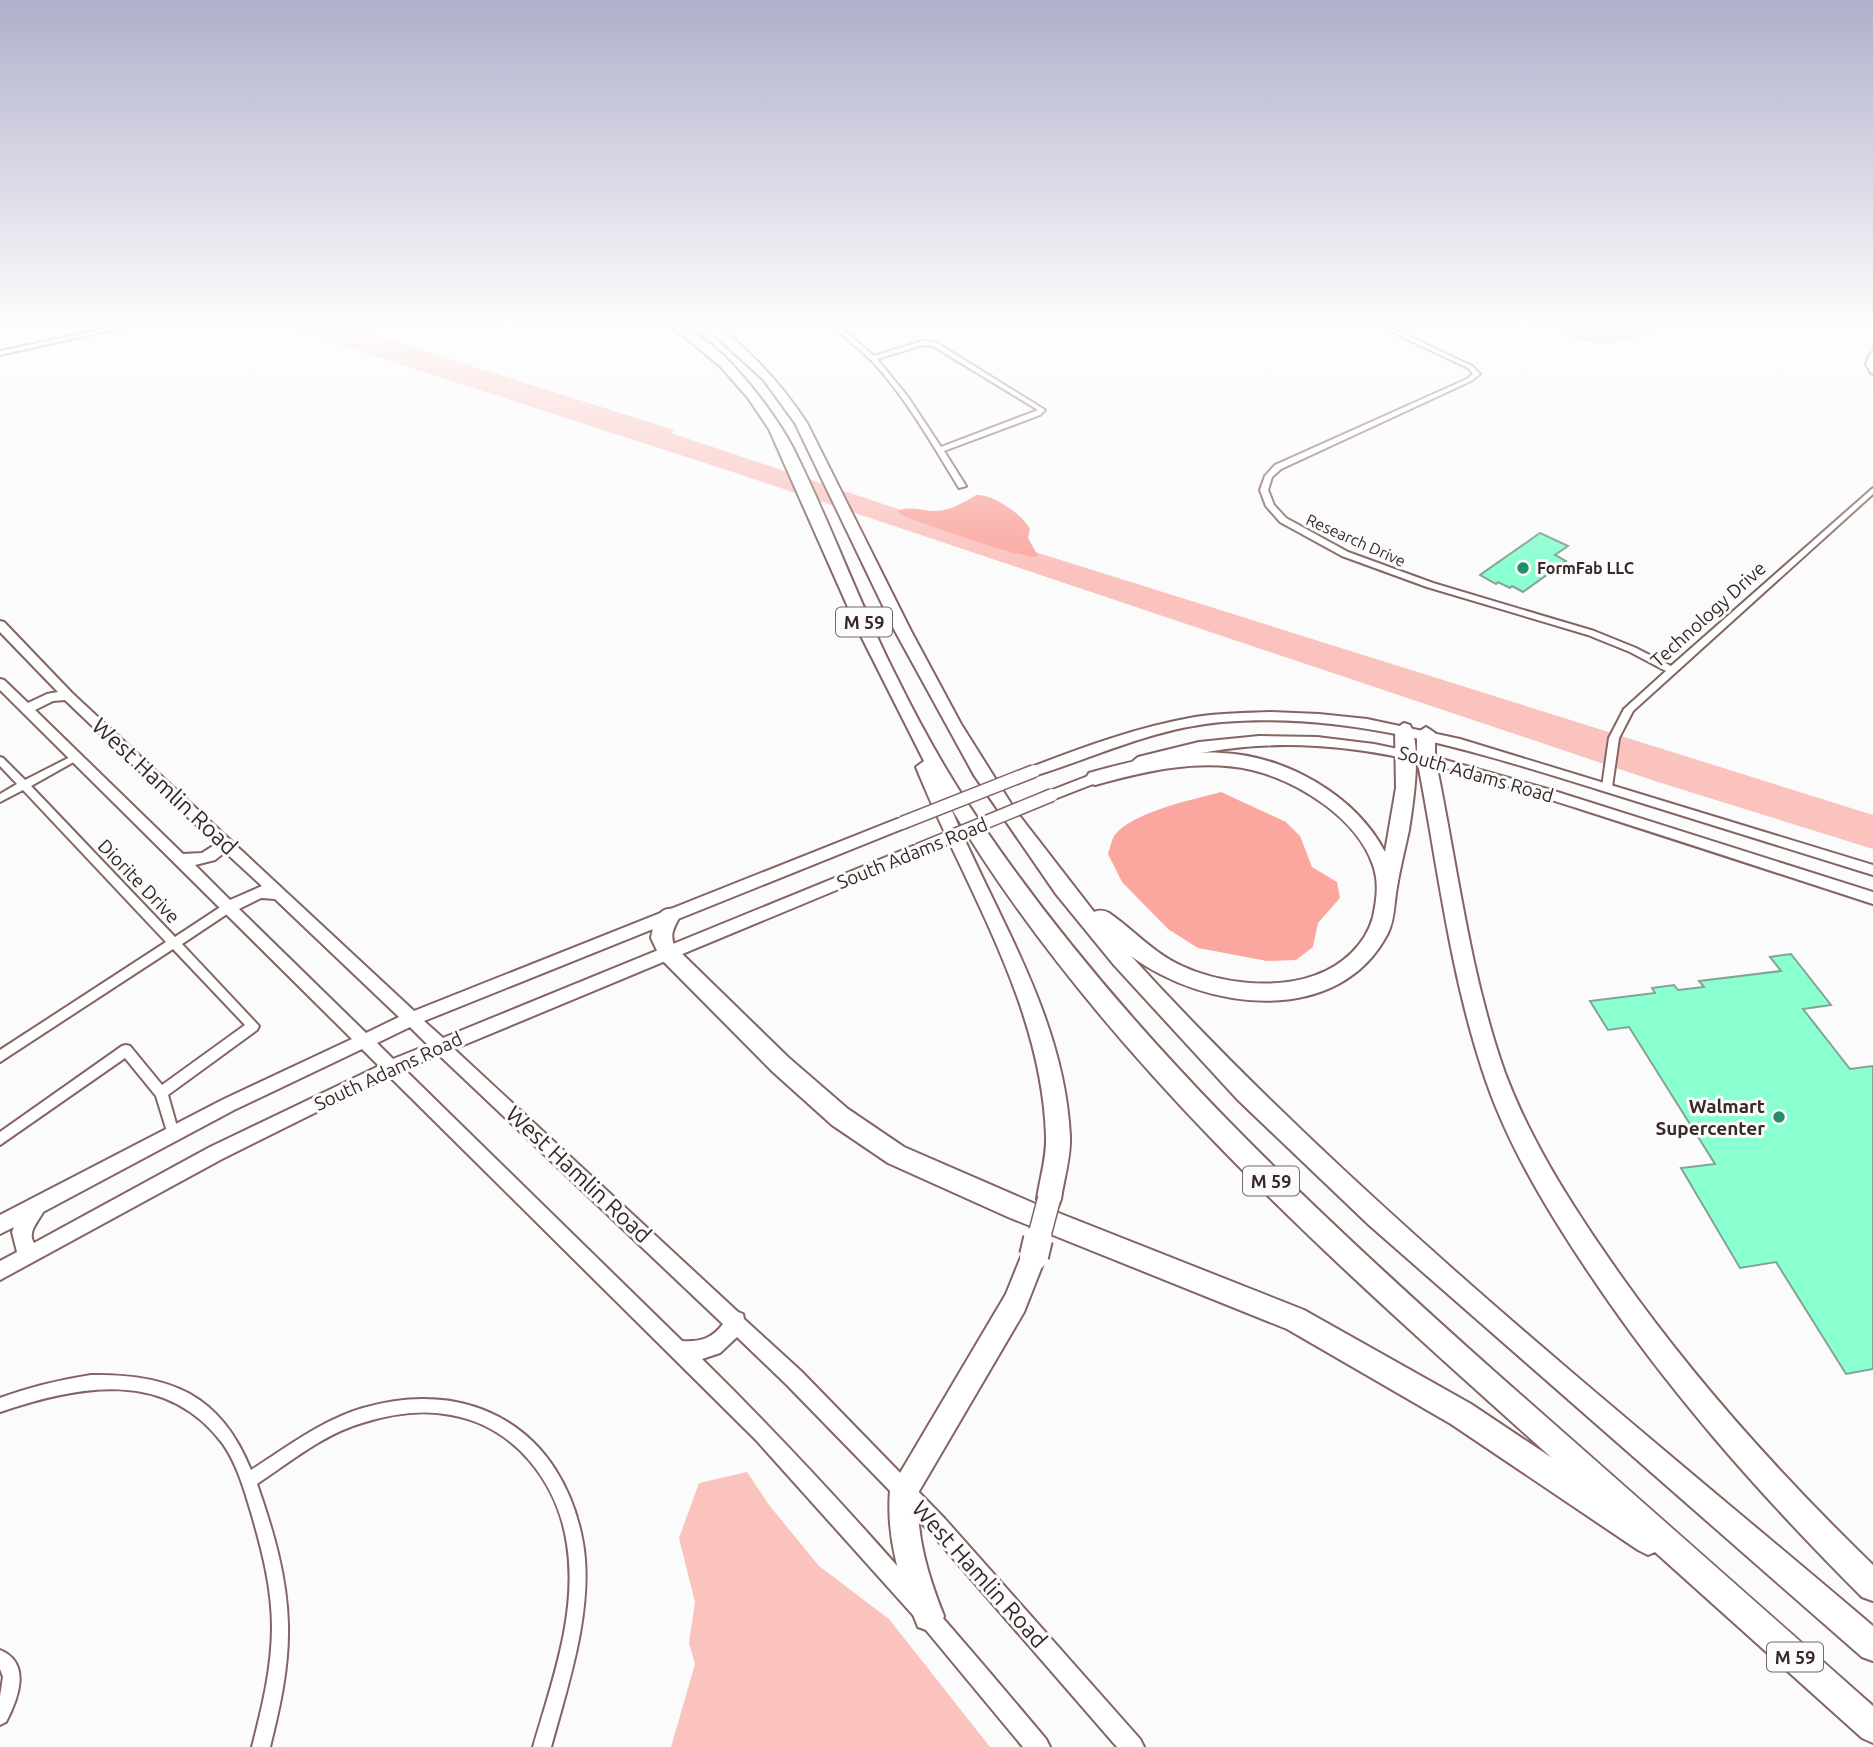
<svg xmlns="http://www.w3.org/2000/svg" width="1873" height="1747" viewBox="0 0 1873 1747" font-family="Ubuntu,sans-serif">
	<rect width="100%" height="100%" fill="#fbfbfb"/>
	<path fill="#fac3be" d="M279,325H342L674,430L671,433L889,506L1873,815V849L1658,782L736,473Z
		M747,1472L769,1505L819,1566L889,1619L990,1747H671L695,1664L689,1643L695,1602L679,1538L699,1483Z"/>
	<path fill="#fba7a0" d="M1537,325H1649L1655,334L1605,344L1578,340L1549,327Z
		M976,495C993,494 1022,514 1030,529L1028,538L1038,556C1024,561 924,523 903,516L897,511C911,506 918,510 932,511C948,512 963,503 976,495Z
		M1221,792L1286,822L1300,836L1312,867L1337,882L1340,898L1318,923L1313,947L1296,960L1267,961L1198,948L1168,929L1122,882L1108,854C1110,849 1111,842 1113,838C1127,813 1195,799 1221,792Z"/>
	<path fill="#8affd0" stroke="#84a395" stroke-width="2" d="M1540,533L1568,546L1555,555L1566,561L1523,592L1512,586L1510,588L1498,582L1496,584L1480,575Z
		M1791,954L1831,1005L1803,1009L1850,1069L1873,1066V1369L1846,1374L1776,1262L1740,1268L1681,1168L1715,1164L1629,1027L1608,1030L1590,1001L1655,993L1652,988L1674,985L1678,990L1704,987L1699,981L1781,971L1770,957Z"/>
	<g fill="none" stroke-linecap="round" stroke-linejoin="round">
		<defs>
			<path id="street" d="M123,325H134L0,355V351Z
				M831,325H838L874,356L923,341L937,343L1045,410L1040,415L944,451L966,486L959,488C932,444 907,399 872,361C860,349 844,337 831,325ZM923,345L933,346L1038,410L941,447L908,397L877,359Z
				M1377,325H1385L1472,366L1480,374L1471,381L1281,469L1272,477L1268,490L1274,505L1286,518L1348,552L1433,583L1594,631L1636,648L1671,666L1873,488V494L1633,711L1619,738L1612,787L1610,790H1604L1602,787L1609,738L1624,709L1666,671L1630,652L1588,635L1427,587L1342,556L1280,522L1266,506L1260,490L1265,476L1275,465L1467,379L1473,374L1468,368Z
				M1873,352V374L1871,373L1866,364L1870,354Z
				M76,754L79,755L81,757L79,759L31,786L175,937L225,904H233L234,907L233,910L182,944L259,1026L257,1030L168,1095L179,1134L177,1138L173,1140L169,1138L156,1096L125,1058L0,1145V1132L122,1046L126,1045L130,1046L162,1085L245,1025L173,949L0,1062V1050L166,942L23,790L0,802V794L17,784L0,766V757L3,758L25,780Z
				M91,1375C169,1374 220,1393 251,1470C287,1447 322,1420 363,1408C472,1376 563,1430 583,1543C594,1608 568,1685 551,1747H533C552,1682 578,1612 567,1544C558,1483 515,1426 451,1415C423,1409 390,1414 362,1423C324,1434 290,1462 257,1484C273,1530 287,1576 288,1625C289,1667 280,1707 270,1747H252C262,1708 272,1668 272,1627C272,1588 262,1550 251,1512C244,1489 237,1464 223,1444C166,1368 79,1385 0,1412V1398C30,1387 59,1380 91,1375Z
				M0,1650C32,1663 18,1699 6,1722L0,1725V1696L3,1677L0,1669Z"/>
			<path id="secondary" d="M0,621L4,622L72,693L414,1011L897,819H907L909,823L907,827L424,1021L443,1038L913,846H923L925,850L923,854L454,1049L738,1312L743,1314L744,1319L801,1371L945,1519L1140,1739L1144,1747H1117L931,1533L787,1385L737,1337L720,1353L702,1359C824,1479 936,1608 1046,1739L1050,1747H1023L921,1624L756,1440L389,1076L222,1159L0,1280V1261L17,1252L12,1232L14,1227L0,1234V1215L222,1100L352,1039L0,690V679L4,680L28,703L47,694L58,692L0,632ZM65,700L216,844L202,853L183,854L35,710L53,701ZM225,852L262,886L230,900L195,865L215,860ZM261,898L275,899L399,1017L366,1033L239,909ZM410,1027L428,1045L393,1059L377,1043ZM362,1049L379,1066L210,1147L34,1243C27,1232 38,1222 43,1212L234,1110ZM439,1055L723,1324C712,1339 700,1342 682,1341L404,1069Z
				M1271,712L1319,714L1367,719L1460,739L1873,865V875C1782,847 1691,818 1600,790C1477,752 1352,711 1222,722C1154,728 1098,756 1034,776L1028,771L1029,768C1083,747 1138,727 1195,717C1220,713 1246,713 1271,712Z
				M1259,736L1317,737L1374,744L1431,756L1551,790L1873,892V904C1775,872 1677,840 1580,809C1494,782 1407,751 1317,746C1252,742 1200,751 1138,767L1132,762L1138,757L1199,742Z
				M1106,769L1112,774L1111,777L1052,800L1045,795L1047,792Z"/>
			<path id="highway" d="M670,325C711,325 774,412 792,446C830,521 858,601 896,676C922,729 951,781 985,829C1127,1036 1309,1206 1495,1372C1621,1483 1747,1594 1873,1706V1743L1862,1738L1655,1552L1648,1555L1638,1550L1451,1424L1287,1329L1008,1217L888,1163L832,1125L773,1072L661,959L651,938C654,923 658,904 677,910L680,916C674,928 669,934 675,947L789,1058L848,1109L904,1147L1040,1206L1037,1199C1040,1178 1047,1157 1046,1136C1042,1004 964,886 916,767L924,761L859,632L769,429L748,398L721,367ZM950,806C1099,1057 1337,1265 1552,1458L1471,1404L1304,1310L1051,1210L1058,1207L1061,1199C1064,1178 1071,1157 1070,1136C1064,1015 995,915 950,806Z
				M703,325H716C753,353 782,385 807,423L911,631L961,724L1015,810L1094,912C1100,910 1104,910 1109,913C1134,930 1153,953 1182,966C1220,984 1276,990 1316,975C1342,966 1366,944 1373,917C1377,899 1379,882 1373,865C1357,818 1298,781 1252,770C1199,758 1146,771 1095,785L1089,783L1086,778L1089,773C1131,761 1177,750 1222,753C1286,756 1355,795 1385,852L1396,788L1395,729L1404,723L1410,725C1422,747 1413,804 1409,830C1405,849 1400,868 1397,887C1394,902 1395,919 1388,933C1339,1028 1205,1011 1131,956C1356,1203 1620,1411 1873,1626V1661L1862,1657L1369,1225L1237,1099L1114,965L1056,894L974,775L895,631L795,423L763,379Z
				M1426,727L1435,733V758C1457,862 1469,972 1505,1073C1529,1137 1566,1196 1605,1253C1683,1367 1774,1469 1873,1565V1601L1862,1597C1760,1495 1666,1389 1587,1270C1545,1207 1505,1141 1482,1069C1449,968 1437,861 1417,758V733Z
				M1034,1244L1043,1247L1046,1256L1024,1312L918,1493C916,1537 928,1576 944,1616L940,1627L929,1631L918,1627C900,1582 886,1539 890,1490L1006,1294L1025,1247Z"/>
		</defs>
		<use href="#street" stroke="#846562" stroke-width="4"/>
		<use href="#secondary" stroke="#846562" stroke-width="4"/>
		<use href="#highway" stroke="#846562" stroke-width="4"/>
		<use href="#street" fill="#fff" fill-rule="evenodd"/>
		<use href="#secondary" fill="#fff" fill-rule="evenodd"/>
		<use href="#highway" fill="#fff" fill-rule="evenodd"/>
		<defs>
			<path id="secondary-bridge" d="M902,823L1034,771
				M918,850L1052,795"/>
			<path id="highway-bridge-far1" d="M1038,1241L1049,1199"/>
			<path id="highway-bridge" d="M1034,1256L1038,1239"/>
		</defs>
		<use href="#secondary-bridge" stroke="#846562" stroke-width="15" stroke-linecap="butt"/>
		<use href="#highway-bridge-far1" stroke="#846562" stroke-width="25" stroke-linecap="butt"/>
		<use href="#highway-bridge" stroke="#846562" stroke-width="32" stroke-linecap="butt"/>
		<use href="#secondary-bridge" stroke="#fff" stroke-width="12"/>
		<use href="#highway-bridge-far1" stroke="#fff" stroke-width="22"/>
		<use href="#highway-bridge" stroke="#fff" stroke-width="28"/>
	</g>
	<linearGradient id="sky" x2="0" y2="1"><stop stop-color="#afafcb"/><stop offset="0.57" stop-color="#fdfdfd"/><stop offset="1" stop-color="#fdfdfd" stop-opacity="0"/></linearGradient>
	<rect width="1873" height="570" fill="url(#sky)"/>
	<g fill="#248d69" stroke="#fbfbfb" stroke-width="2.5">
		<circle cx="1523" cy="568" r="7"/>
		<circle cx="1779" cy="1117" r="7"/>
	</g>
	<g text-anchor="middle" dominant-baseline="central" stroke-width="6" stroke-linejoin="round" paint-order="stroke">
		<g font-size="16" fill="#362927" stroke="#fbfbfb">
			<text transform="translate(1356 540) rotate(24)">Research Drive</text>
		</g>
		<g font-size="16" font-weight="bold" fill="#362927" stroke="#fbfbfb" text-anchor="start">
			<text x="1537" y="568">FormFab LLC</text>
		</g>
		<g fill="#fbfbfb" stroke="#716867" stroke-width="2">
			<rect x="836" y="607.5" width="56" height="29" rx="5"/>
			<rect x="1243" y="1166.5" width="56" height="29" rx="5"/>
			<rect x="1767" y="1642.5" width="56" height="29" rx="5"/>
		</g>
		<g font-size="18" font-weight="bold" fill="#362927">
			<text x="864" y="622">M 59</text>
			<text x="1271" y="1181">M 59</text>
			<text x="1795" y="1657">M 59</text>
		</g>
		<g font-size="19" fill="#362927" stroke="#fbfbfb">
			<text transform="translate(1708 614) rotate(-42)">Technology Drive</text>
			<text transform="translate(1476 774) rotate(16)">South Adams Road</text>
			<text transform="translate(912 853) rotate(-22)">South Adams Road</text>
			<text transform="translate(139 881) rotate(46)">Diorite Drive</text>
			<text transform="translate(388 1071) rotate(-25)">South Adams Road</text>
		</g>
		<g font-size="19" font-weight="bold" fill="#362927" stroke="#fbfbfb" text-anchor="end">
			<text x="1765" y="1106">Walmart<tspan x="1765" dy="22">Supercenter</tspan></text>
		</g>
		<g font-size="23" fill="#362927" stroke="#fbfbfb">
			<text transform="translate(165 786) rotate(43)">West Hamlin Road</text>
			<text transform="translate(579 1174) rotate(43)">West Hamlin Road</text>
			<text transform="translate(980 1574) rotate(48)">West Hamlin Road</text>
		</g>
	</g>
</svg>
